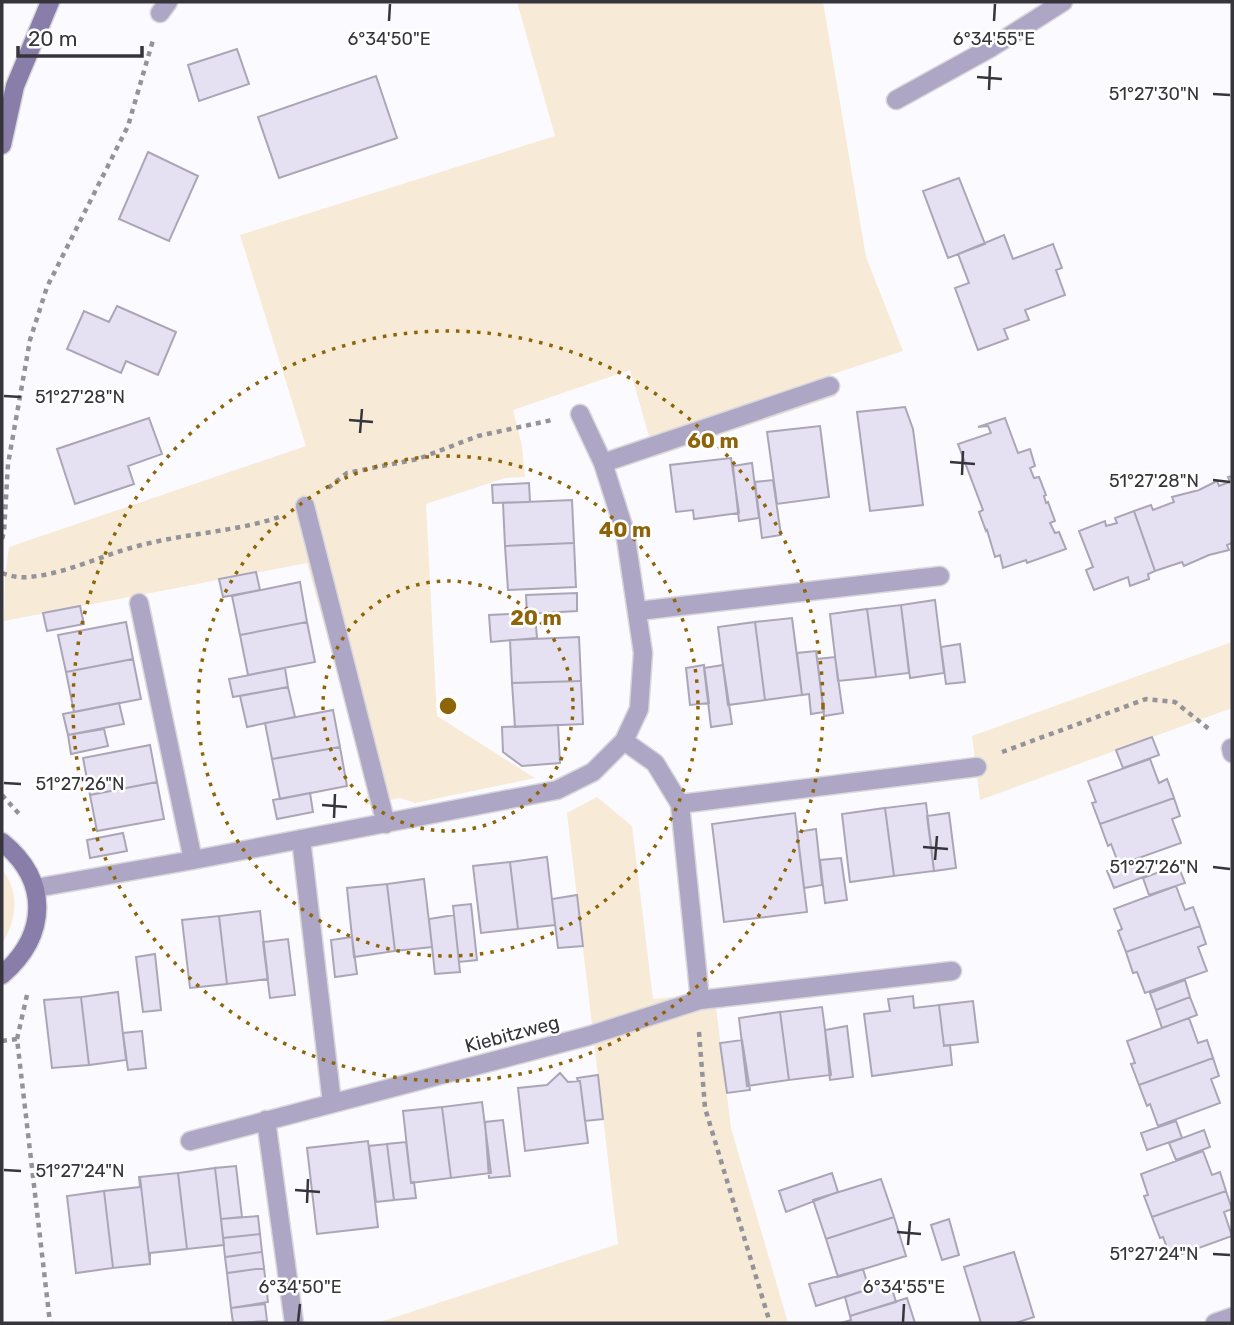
<svg xmlns="http://www.w3.org/2000/svg" width="1234" height="1325" viewBox="0 0 1234 1325" font-family="Rubik,sans-serif">
	<rect width="100%" height="100%" fill="#fbfafe"/>
	<path fill="#f7ebd7" d="M517,2H823L866,257L903,351L830,375L836,396L655,457L630,370L513,410L522,446L525,477L505,478L426,504L437,716L535,778L415,803L400,798L365,805L369,788L307,563L4,621L5,576L9,547L306,446L240,235L555,136Z
		M1232,642V708L980,800L972,736Z
		M597,797L632,826L653,999L685,996L687,1012L716,1008L731,1128L788,1323H377L618,1244L567,813Z
		M2,869C20,892 17,920 2,944Z"/>
	<path fill="#e5e1f3" stroke="#aba6b7" stroke-width="2" d="M237,49L249,84L199,101L188,65Z
		M376,76L397,138L279,178L258,117Z
		M148,152L198,176L169,241L119,219Z
		M959,178L985,244L948,258L923,191Z
		M1004,235L1013,259L1053,244L1062,268L1056,270L1065,295L1025,310L1029,320L1004,329L1008,339L978,350L955,288L969,283L958,254Z
		M117,306L176,332L158,375L126,361L121,373L67,349L84,311L109,322Z
		M905,407L913,429L923,505L870,511L857,412Z
		M149,418L162,454L128,466L134,484L75,504L57,449Z
		M1005,418L1018,453L1030,449L1035,466L1030,468L1034,478L1039,477L1046,495L1044,496L1046,503L1048,502L1055,521L1050,523L1055,533L1059,532L1066,549L1027,563L1026,560L1003,568L1000,555L995,557L987,530L986,531L979,512L983,510L958,444L991,433L988,426L978,427Z
		M820,426L829,497L777,504L767,432Z
		M731,458L739,513L694,519L693,510L676,512L670,465Z
		M752,463L759,518L739,521L733,466Z
		M1232,476V543L1227,545L1229,550L1209,555L1184,566L1182,562L1155,571L1134,511L1151,505L1153,510L1174,502L1172,497L1199,490L1217,481L1219,486L1230,482L1228,477Z
		M773,480L781,535L762,538L755,482Z
		M529,483L530,502L493,503L492,485Z
		M572,500L574,543L505,546L503,503Z
		M1134,511L1155,571L1148,574L1149,579L1130,586L1128,577L1094,590L1086,570L1093,567L1079,531L1105,521L1106,526L1117,523L1115,518Z
		M574,543L576,587L508,590L505,546Z
		M256,572L260,590L223,597L219,579Z
		M300,582L307,622L240,635L232,596Z
		M577,593V611L527,614L526,595Z
		M935,600L944,673L910,678L901,605Z
		M901,605L909,673L876,677L867,609Z
		M80,606L84,624L47,631L43,613Z
		M867,609L876,677L838,681L830,614Z
		M527,613L535,614L537,638L491,642L489,615Z
		M792,618L802,695L765,700L755,622Z
		M126,622L133,659L66,672L58,635Z
		M307,622L315,662L248,675L240,635Z
		M755,622L765,700L728,705L718,627Z
		M579,637L581,681L512,683L510,640Z
		M960,644L965,682L946,684L941,647Z
		M816,651L824,712L811,714L809,694L802,695L797,653Z
		M835,657L843,713L824,716L817,659Z
		M133,659L141,699L74,712L66,672Z
		M704,665L709,703L690,705L686,668Z
		M723,665L732,724L711,727L704,668Z
		M285,668L288,687L233,697L229,679Z
		M581,681L583,724L515,727L512,683Z
		M288,687L295,717L247,727L240,696Z
		M119,703L124,724L68,735L63,714Z
		M333,710L340,747L272,759L265,723Z
		M558,725L560,763L522,766L503,752L502,727Z
		M104,729L108,746L71,754L68,735Z
		M1152,737L1159,755L1123,768L1116,750Z
		M150,745L157,782L90,795L83,758Z
		M340,747L347,786L280,799L272,759Z
		M1150,759L1159,783L1167,779L1174,798L1100,824L1092,803L1096,802L1088,781Z
		M157,782L164,819L97,831L90,795Z
		M310,793L313,812L277,819L273,800Z
		M1174,798L1180,816L1172,819L1181,843L1119,865L1111,844L1108,846L1100,824Z
		M926,803L934,871L894,876L885,808Z
		M885,808L894,876L850,882L842,814Z
		M795,813L807,912L724,922L712,824Z
		M949,813L956,868L934,871L927,816Z
		M816,829L822,885L804,888L797,832Z
		M123,833L127,851L90,858L87,840Z
		M547,857L555,925L518,929L510,862Z
		M841,858L847,900L825,903L820,860Z
		M1142,858L1149,875L1114,888L1107,871Z
		M510,862L518,929L481,933L473,866Z
		M1178,865L1185,883L1149,895L1143,878Z
		M424,879L432,947L395,951L387,884Z
		M387,884L395,951L354,957L347,888Z
		M1176,886L1185,910L1193,907L1200,926L1126,952L1118,931L1122,929L1114,909Z
		M577,895L583,946L558,948L552,899Z
		M471,904L477,960L459,962L453,906Z
		M260,911L268,979L227,984L219,916Z
		M454,915L460,972L435,974L429,919Z
		M219,916L227,984L190,988L182,920Z
		M1200,926L1206,944L1198,947L1207,971L1145,993L1137,972L1133,973L1126,952Z
		M352,937L357,974L335,977L331,940Z
		M288,939L295,995L270,998L263,942Z
		M155,954L161,1010L143,1012L136,957Z
		M1185,980L1190,997L1156,1010L1150,993Z
		M118,992L126,1060L89,1065L81,997Z
		M913,996L914,1008L939,1005L944,1046L950,1045L952,1065L872,1076L864,1014L890,1011L888,999Z
		M81,997L89,1065L52,1068L44,1000Z
		M1190,997L1197,1015L1162,1028L1156,1010Z
		M973,1001L978,1042L944,1046L939,1005Z
		M822,1007L831,1075L789,1080L780,1012Z
		M780,1012L789,1080L747,1086L739,1018Z
		M1189,1018L1198,1043L1207,1040L1213,1058L1139,1085L1131,1064L1135,1063L1127,1041Z
		M847,1026L853,1077L830,1080L825,1030Z
		M142,1031L146,1068L128,1070L123,1033Z
		M742,1040L750,1090L727,1093L720,1043Z
		M1213,1058L1219,1076L1211,1079L1220,1103L1158,1126L1150,1104L1147,1106L1139,1085Z
		M560,1073L568,1082L580,1081L588,1143L525,1151L518,1088L547,1085Z
		M598,1075L603,1119L585,1121L580,1081H578L577,1078Z
		M482,1102L491,1173L451,1178L442,1107Z
		M442,1107L451,1178L411,1183L403,1111Z
		M503,1120L510,1176L489,1178L485,1122Z
		M1176,1121L1182,1138L1147,1150L1141,1133Z
		M1204,1130L1210,1147L1176,1160L1169,1143Z
		M368,1141L378,1227L317,1234L307,1148Z
		M406,1142L411,1183L414,1182L416,1198L394,1200L387,1144Z
		M387,1144L394,1200L376,1202L369,1146Z
		M1203,1151L1212,1175L1220,1172L1226,1191L1152,1217L1144,1196L1148,1195L1141,1174Z
		M236,1166L242,1217L221,1219L215,1168Z
		M215,1168L224,1245L187,1249L178,1173Z
		M178,1173L187,1249L150,1253V1264L140,1177Z
		M832,1173L838,1192L786,1212L779,1191Z
		M139,1177H140L150,1264L113,1268L104,1191L140,1187Z
		M881,1179L894,1217L826,1239L813,1200Z
		M104,1191L113,1268L76,1273L67,1196Z
		M1226,1191L1232,1209L1224,1212L1232,1236L1171,1258L1163,1237L1160,1238L1152,1217Z
		M258,1216L260,1234L223,1238L221,1219Z
		M894,1217L906,1256L838,1277L826,1239Z
		M949,1219L959,1255L942,1260L931,1225Z
		M260,1234L262,1252L225,1257L223,1238Z
		M262,1252L264,1268L227,1273L225,1257Z
		M1014,1252L1034,1317L1015,1323H981L964,1267Z
		M264,1268L268,1302L231,1308L227,1273Z
		M863,1269L869,1289L816,1306L809,1284Z
		M890,1282L896,1302L850,1316L845,1297Z
		M907,1298L915,1323H841L851,1320L850,1316Z
		M265,1304L267,1321L233,1323L231,1308Z"/>
	<g fill="none" stroke-linecap="round" stroke-linejoin="round">
		<defs>
			<path id="service" d="M896,100L992,47L1063,2
				M603,463L830,386
				M638,611L940,576"/>
			<path id="minor" d="M160,13L168,2
				M305,506L386,824
				M139,603L193,860
				M624,741L655,763L680,804L700,1000
				M1231,748L1232,753
				M680,804L977,767
				M301,839L332,1103
				M36,888L193,860L557,790L593,772L624,741L639,709L643,653L625,532L603,463L580,414
				M266,1120L294,1323
				M190,1141L588,1036L700,1000L952,971
				M1215,1323L1232,1317"/>
			<path id="secondary" d="M2,145L15,86L50,2
				M2,842C50,881 48,935 2,975"/>
		</defs>
		<use href="#service" stroke="#d8d7db" stroke-width="21"/>
		<use href="#minor" stroke="#d8d7db" stroke-width="21"/>
		<use href="#secondary" stroke="#d8d7db" stroke-width="21"/>
		<path stroke="#949399" stroke-width="4.5" stroke-dasharray="5 5" stroke-linecap="butt" d="M328,488L347,473L418,459L478,436L552,420
			M2,539L4,532L8,464L30,340L47,287L128,126L153,40
			M2,573C10,576 19,578 28,577C68,574 103,554 142,545C187,533 235,532 279,517
			M1002,752L1146,699L1175,702L1209,729
			M2,795L20,815
			M27,995L17,1039L50,1323
			M699,1032L705,1108L770,1323
			M2,1041L17,1039"/>
		<use href="#service" stroke="#aea6c5" stroke-width="18"/>
		<use href="#minor" stroke="#aea6c5" stroke-width="18"/>
		<use href="#secondary" stroke="#897daa" stroke-width="18"/>
	</g>
	<path fill="none" stroke="#36353c" stroke-width="2.5" d="M389,21L390,4M994,21L995,4M977,77L1002,79M989,90L990,66M1213,94L1230,95M4,396L21,397M349,420L373,422M360,433L362,409M950,462L975,464M962,475L963,451M1213,480L1230,482M4,783L21,784M322,805L347,807M334,818L335,794M923,847L948,849M935,860L937,836M1213,867L1230,869M4,1170L21,1171M295,1190L320,1192M307,1203L308,1179M897,1232L921,1234M908,1245L910,1221M1213,1254L1230,1255M298,1322L300,1304M903,1322L904,1304"/>
	<g fill="none" stroke="#8d6508" stroke-width="3.5" stroke-dasharray="3.5 7">
		<circle cx="448" cy="706" r="125"/>
		<circle cx="448" cy="706" r="250"/>
		<circle cx="448" cy="706" r="375"/>
	</g>
	<g text-anchor="middle" dominant-baseline="central" stroke-width="5" stroke-linejoin="round" paint-order="stroke">
		<g font-size="19" fill="#36353c" stroke="#fff">
			<text transform="translate(512 1034) rotate(-15)">Kiebitzweg</text>
		</g>
	</g>
	<g font-size="18" text-anchor="middle" fill="#36353c" stroke="#fff" stroke-width="5" stroke-linejoin="round" paint-order="stroke">
		<text x="389" y="45">6°34'50"E</text>
		<text x="994" y="45">6°34'55"E</text>
		<text x="1154" y="100">51°27'30"N</text>
		<text x="80" y="403">51°27'28"N</text>
		<text x="1154" y="487">51°27'28"N</text>
		<text x="80" y="790">51°27'26"N</text>
		<text x="1154" y="873">51°27'26"N</text>
		<text x="80" y="1177">51°27'24"N</text>
		<text x="1154" y="1260">51°27'24"N</text>
		<text x="300" y="1293">6°34'50"E</text>
		<text x="904" y="1293">6°34'55"E</text>
	</g>
	<circle cx="448" cy="706" r="10" fill="#8d6508" stroke="#fff" stroke-width="3.5"/>
	<g font-size="21" text-anchor="middle" font-weight="bold" fill="#8d6508" stroke="#fff" stroke-width="5" stroke-linejoin="round" paint-order="stroke">
		<text x="713" y="448">60 m</text>
		<text x="625" y="537">40 m</text>
		<text x="536" y="625">20 m</text>
	</g>
	<rect width="1234" height="1325" fill="none" stroke="#36353c" stroke-width="7"/>
	<path d="M18 46v10h124v-10" fill="none" stroke="#36353c" stroke-width="3.5"/>
	<text x="28" y="46" font-size="21" fill="#36353c" stroke="#ffffff" stroke-width="5" paint-order="stroke">20 m</text>
</svg>
